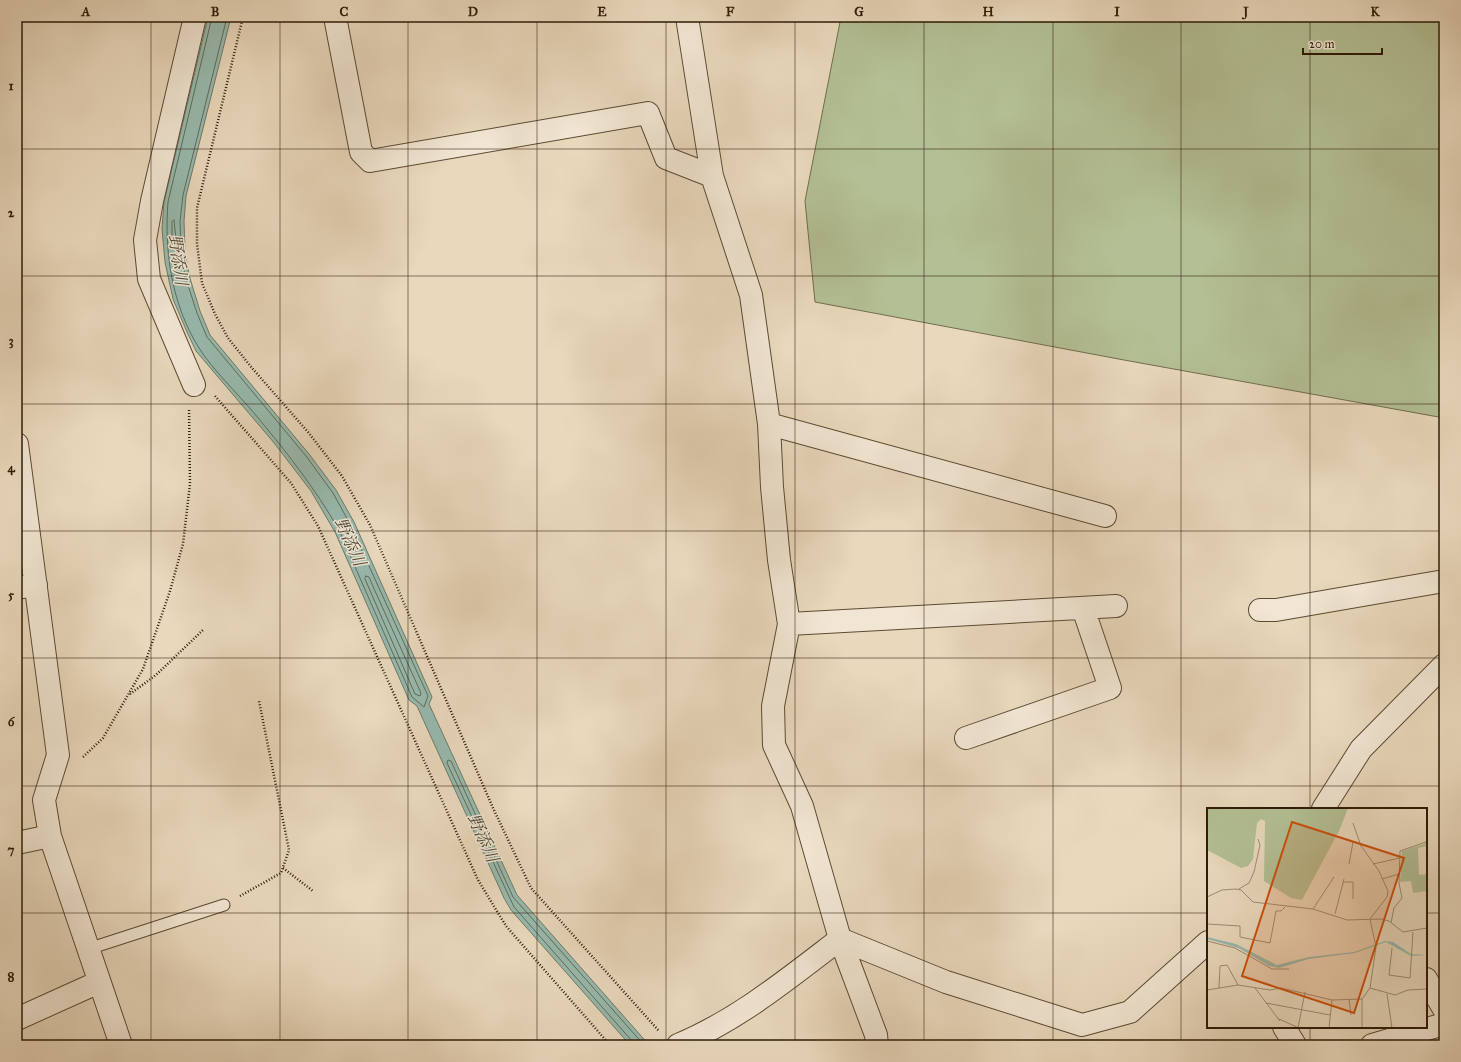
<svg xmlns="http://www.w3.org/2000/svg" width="1461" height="1062" viewBox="0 0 1461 1062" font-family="'IM FELL Great Primer','Noto Serif JP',serif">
	<rect width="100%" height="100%" fill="#e9d8bc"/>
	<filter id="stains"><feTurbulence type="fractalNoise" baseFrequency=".005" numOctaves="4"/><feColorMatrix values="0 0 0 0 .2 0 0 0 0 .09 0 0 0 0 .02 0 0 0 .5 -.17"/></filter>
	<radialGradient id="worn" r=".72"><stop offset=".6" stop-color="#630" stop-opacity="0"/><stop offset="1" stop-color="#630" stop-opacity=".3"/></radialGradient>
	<path fill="#b3bf94" stroke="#706d4e" d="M841,17H1444V418L1124,360L815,302L805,201Z"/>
	<path fill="#97baae" stroke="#6d7a6b" d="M208,17H231L186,196L184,221L185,252L189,275L200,311L210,335L309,454L336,490L354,522L432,697L429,704L517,895L649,1045H630L511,910L504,898L417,706L409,700L335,532L325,515L311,491L275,444L196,351L187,332L173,299L165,262L162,229L164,202Z"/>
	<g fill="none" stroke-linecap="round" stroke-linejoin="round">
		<path stroke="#626a5a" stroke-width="1" d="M212,17L168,202C164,252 172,305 199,348C213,370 237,393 254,413C285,450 315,488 339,530L412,697L424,707L428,696L350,524L333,493L306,456L207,337L197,313L185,276L181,252L180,221L183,195L227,17
			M174,220L176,239L174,241L172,240V222Z
			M366,576L369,577L375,591L421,693L420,696L415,694L365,579Z
			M633,1045L632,1041L514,907L447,763L448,760L451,761L513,897L644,1045"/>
		<defs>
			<path id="lane" d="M88,949L224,905"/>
			<path id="street" d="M335,17L361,152L370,161L648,113L666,158L712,176
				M687,17L712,176L751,295L769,424L772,487L779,560L789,624L773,706L774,745L802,806L840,939L876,1035L877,1045
				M194,385L149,279L145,240L152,201L195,17
				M769,424L1105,516
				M17,444L58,755L44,800L50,836L121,1045
				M17,588L36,585
				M1260,610H1276L1444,581
				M789,624L1116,606
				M966,738L1110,688L1083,608
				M1323,809L1361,749L1444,665
				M17,843L50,836
				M840,939L946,982L1082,1025L1130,1012L1208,942
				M1426,979L1444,1009
				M17,1019L99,982
				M1284,1027L1295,1045
				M678,1045C738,1020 789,978 840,939
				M1372,1045L1444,1024"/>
		</defs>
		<use href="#lane" stroke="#5c4a34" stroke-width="13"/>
		<use href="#street" stroke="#5c4a34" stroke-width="24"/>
		<path stroke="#2d1b07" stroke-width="2.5" stroke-dasharray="1 2" stroke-linecap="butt" d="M243,17L197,208V244L202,283L215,314L228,338L252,368L308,432L342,476L370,525L493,808L531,888L659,1031
			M215,396L291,483L318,526L478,880L506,926L610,1045
			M130,694L156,675L203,630
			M83,757L103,738L143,669L170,591L183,544L190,484L189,408
			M283,868L313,891
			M240,896L281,873L289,850L259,701"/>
		<use href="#lane" stroke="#f1e6d3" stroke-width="11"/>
		<use href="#street" stroke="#f1e6d3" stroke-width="22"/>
	</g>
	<path fill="none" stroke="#2d1b07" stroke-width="1" stroke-opacity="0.55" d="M151,17V1045M280,17V1045M408,17V1045M537,17V1045M666,17V1045M795,17V1045M924,17V1045M1053,17V1045M1181,17V1045M1310,17V809M17,149H1444M17,276H1444M17,404H1444M17,531H1444M17,658H1444M17,786H1444M17,913H1208M1426,913H1444M1310,1027V1045"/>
	<g text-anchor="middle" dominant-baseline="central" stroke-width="3" stroke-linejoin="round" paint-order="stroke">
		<g font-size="17" font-style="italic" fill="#4d4b39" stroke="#f1e6d3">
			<text transform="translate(178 260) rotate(82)">野添川</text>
			<text transform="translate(350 542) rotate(66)">野添川</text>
			<text transform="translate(483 838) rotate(66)">野添川</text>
		</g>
	</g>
	<g transform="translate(1207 808)">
		<rect width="220" height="220" fill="#e9d8bc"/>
		<path d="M0,0H141L133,21L95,92L84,90L57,73L58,13L54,11L50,15L46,51L41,58L34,60L0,42ZM220,35V38L211,40L212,67L220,66V83L206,85L204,73L193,74L195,43Z" fill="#b3bf94"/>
		<path d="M0,129L29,136L70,157L102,149L147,144L178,133L186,134L204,146L220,147L204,148L179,134L148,145L102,151L72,160L62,158L32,140L0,131Z" fill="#97baae"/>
		<path fill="none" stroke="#9e8c74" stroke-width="1" d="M146,15L154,38L172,63L181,83L180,89L163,111M142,56L146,34L154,36M166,56L193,50M175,71L192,66M136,74H146V91M32,81L42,75L47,64L53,37L51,31M0,89L15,82L29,81L34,82L46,94L106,101L140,112L174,111L182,113L196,124L220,120M106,101L127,69M128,106L137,71M184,115L187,100L195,90L192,75L193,43L219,34M0,116L33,118V129L63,135L69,103H74L78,99M0,133L28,140L65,161H82M185,140L182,167L203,170L206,124M12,180L13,158L20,157L31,177M48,180L73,213M163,180L188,187L201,182L220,181M0,182L31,177L63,182L74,180L125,192L155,191M180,186L185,220M142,191L144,207M59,195L123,207M72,211L92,220M91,220L98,184M122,220L125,192M155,220V191L163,180L169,139L163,111"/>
		<path fill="#cc500b" fill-opacity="0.15" stroke="#cc500b" stroke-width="2" d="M85,14L197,50L147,205L35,168Z"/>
		<rect width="220" height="220" fill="none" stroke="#2d1b07" stroke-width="2"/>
	</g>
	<rect width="1461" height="1062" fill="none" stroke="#e9d8bc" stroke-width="44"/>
	<path d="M1303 48v6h79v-6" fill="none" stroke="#2d1b07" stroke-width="2"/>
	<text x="1309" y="48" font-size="12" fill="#2d1b07" stroke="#f1e6d3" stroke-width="3" paint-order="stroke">20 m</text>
	<rect x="22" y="22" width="1417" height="1018" fill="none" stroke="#2d1b07" stroke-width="1.5"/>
	<g font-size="13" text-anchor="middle" font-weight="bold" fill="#2d1b07">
		<text x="86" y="16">A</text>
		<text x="215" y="16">B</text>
		<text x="344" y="16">C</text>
		<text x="473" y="16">D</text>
		<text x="602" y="16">E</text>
		<text x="730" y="16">F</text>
		<text x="859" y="16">G</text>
		<text x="988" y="16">H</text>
		<text x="1117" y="16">I</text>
		<text x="1246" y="16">J</text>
		<text x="1375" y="16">K</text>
		<text x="11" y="90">1</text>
		<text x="11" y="217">2</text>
		<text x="11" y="345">3</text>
		<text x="11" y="472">4</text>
		<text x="11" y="599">5</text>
		<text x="11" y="726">6</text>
		<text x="11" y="854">7</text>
		<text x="11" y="981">8</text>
	</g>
	<rect width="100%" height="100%" filter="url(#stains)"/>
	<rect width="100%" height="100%" fill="url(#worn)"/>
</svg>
